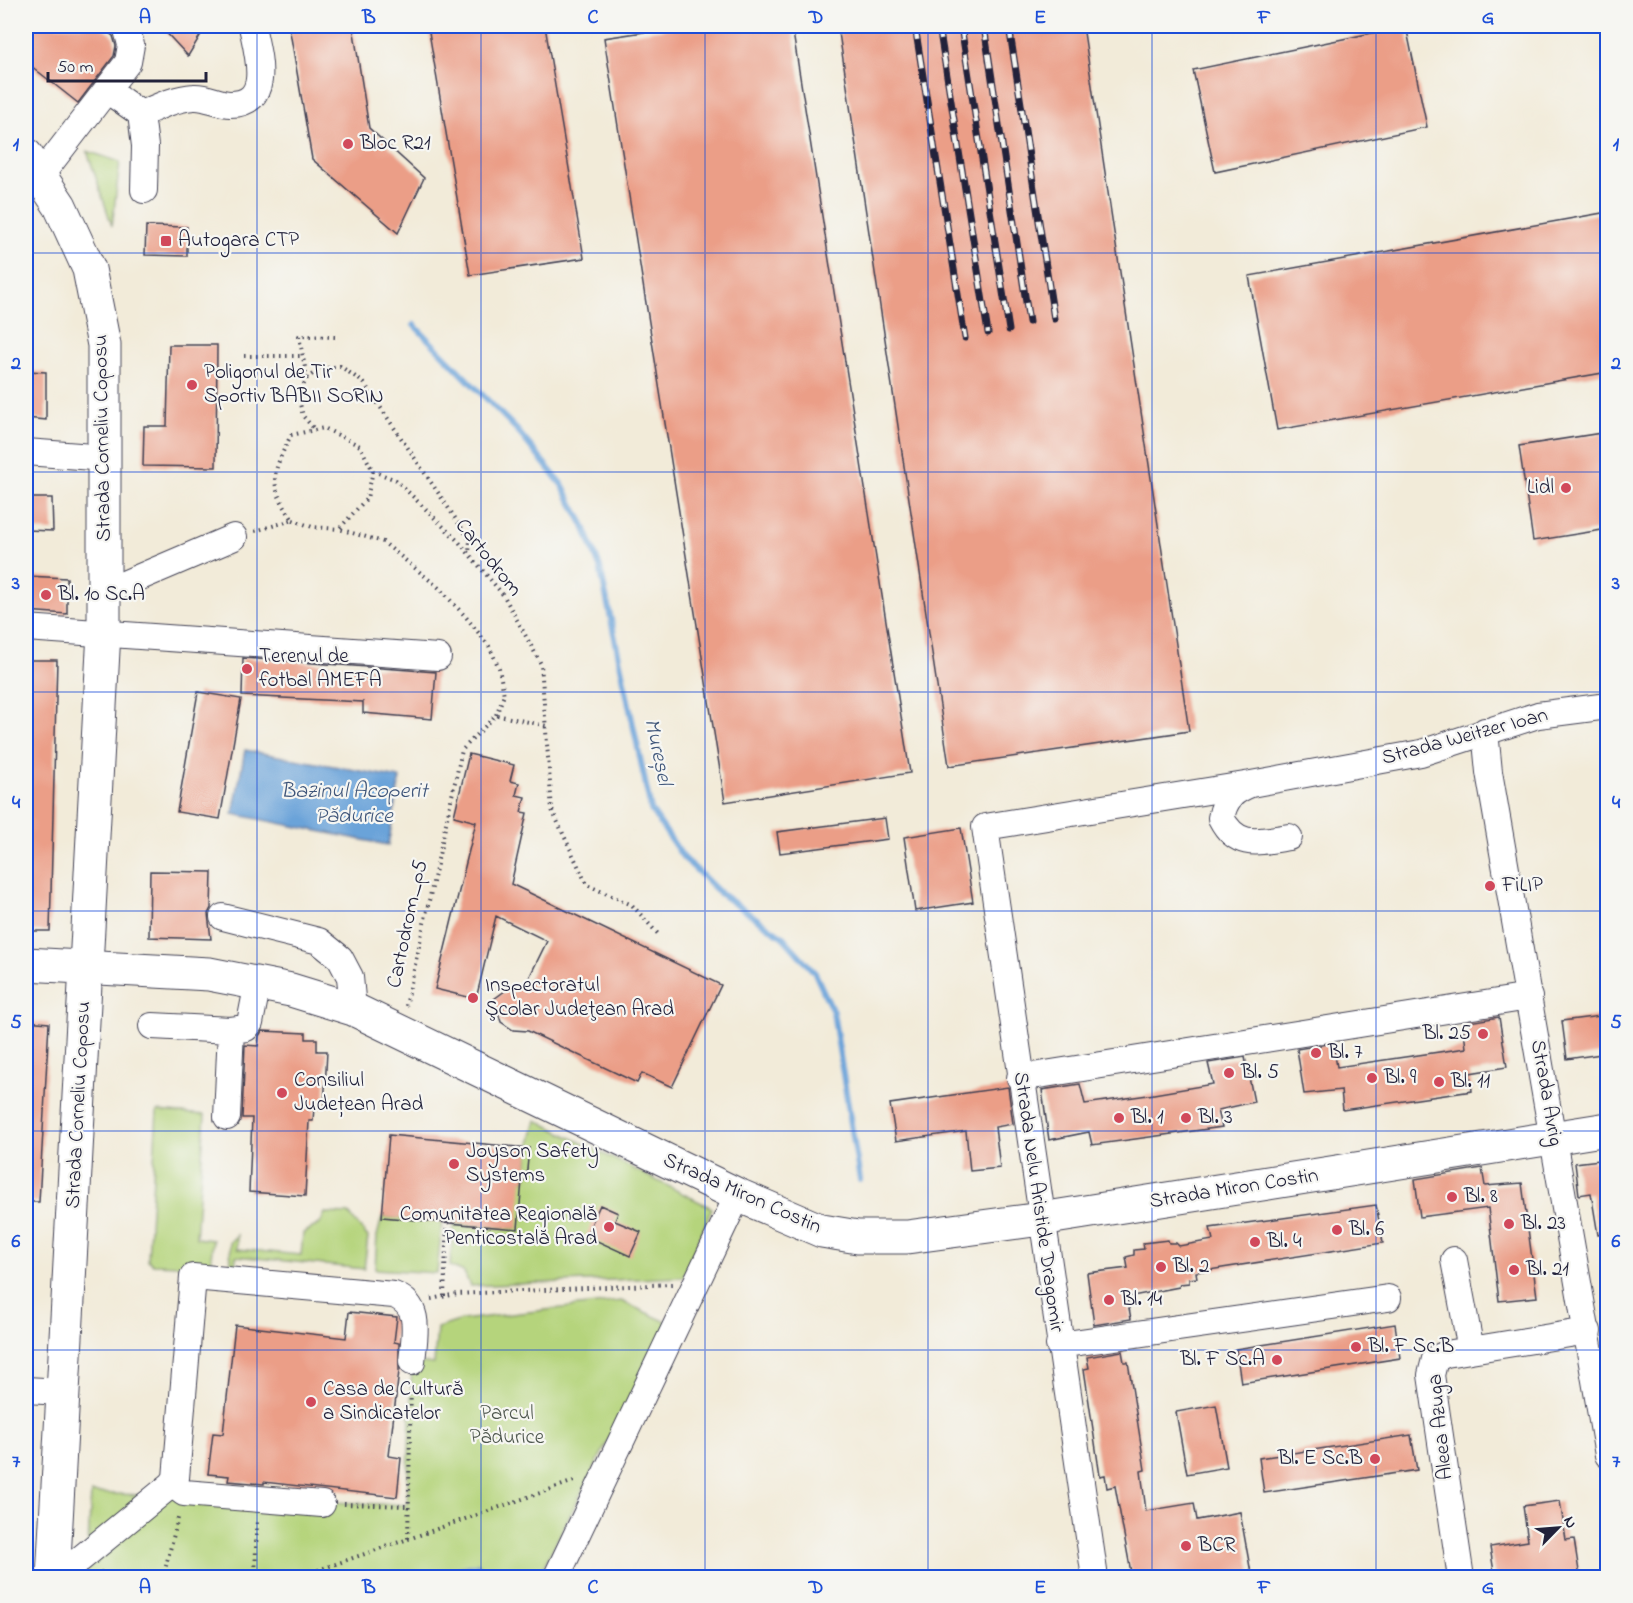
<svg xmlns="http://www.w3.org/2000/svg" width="1633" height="1603" viewBox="0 0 1633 1603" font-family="'Indie Flower',sans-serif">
	<rect width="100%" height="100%" fill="#f6f6f2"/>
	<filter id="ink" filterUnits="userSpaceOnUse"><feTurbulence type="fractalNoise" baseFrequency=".0167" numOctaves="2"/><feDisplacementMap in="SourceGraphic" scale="12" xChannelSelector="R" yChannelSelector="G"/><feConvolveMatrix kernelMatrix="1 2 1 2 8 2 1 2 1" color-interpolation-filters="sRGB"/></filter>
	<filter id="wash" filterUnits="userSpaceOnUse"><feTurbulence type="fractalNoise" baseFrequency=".008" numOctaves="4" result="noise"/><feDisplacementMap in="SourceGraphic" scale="24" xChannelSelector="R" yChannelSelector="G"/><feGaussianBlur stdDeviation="1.35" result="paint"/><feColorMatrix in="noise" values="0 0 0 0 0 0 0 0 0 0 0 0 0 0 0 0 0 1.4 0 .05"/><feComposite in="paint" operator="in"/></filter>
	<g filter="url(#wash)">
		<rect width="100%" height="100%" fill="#f2ebd9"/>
		<path fill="#b5d47b" stroke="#6c7b5b" stroke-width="1.5" d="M87,151L120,162L112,226Z
			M157,1111L205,1115L196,1238L213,1240L210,1266L153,1264L148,1260Z
			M536,1120L712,1208L683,1277L470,1286L464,1272L450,1266L454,1224L518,1229L510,1179L526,1180L529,1148Z
			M325,1213L349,1214L368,1237L364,1269L236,1256L235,1270L231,1266L230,1242L237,1235V1249L301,1255L303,1233L320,1224Z
			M382,1217L442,1222L437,1273L375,1269L377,1236Z
			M621,1301L669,1323L538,1577H492L478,1563L415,1578H86L91,1493L407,1505L412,1362L434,1364L437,1328L462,1320Z"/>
		<path fill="#6aa3d9" stroke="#46628a" stroke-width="1.5" d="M245,750L400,778L388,845L233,814Z
			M478,1563L492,1577H415Z"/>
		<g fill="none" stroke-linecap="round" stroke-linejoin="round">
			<path stroke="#6aa3d9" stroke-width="6" d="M414,325L516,429L562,485L583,524L600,567L651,810L683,857L721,894L783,937L815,973L833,1012L860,1180"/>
		</g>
		<g id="blocks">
			<path fill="#eb9e87" d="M26,26H99L113,36L116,46L114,56L78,103L26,62Z
				M160,26H206L188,56Z
				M289,26H353L369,128L424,178L398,233L312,159Z
				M428,26H545L584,258L470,275Z
				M684,26H792L910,773L725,802L604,38Z
				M838,26H1083L1189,731L949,766Z
				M1406,26L1427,127L1215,172L1193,70Z
				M1608,212V372L1277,430L1249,276Z
				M146,226L187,227V256L145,255Z
				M169,345H217L216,467L143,466L144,426H167Z
				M26,371L46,372V420L26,418Z
				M1608,432V529L1533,541L1519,446Z
				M26,498H52L53,531L26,530Z
				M26,576L67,578V614L26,611Z
				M243,658L436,672L432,719L363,713V702L242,696Z
				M26,660H57L50,931H26Z
				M198,692L241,699L220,819L177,812Z
				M469,754L514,765L510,781L519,783L516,795L525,797L521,812L527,813L511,884L721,985L672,1087L642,1073L637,1083L528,1031L513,1030L501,1022L494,999L513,985L525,986L547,941L496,916L476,999L435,989L476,822L454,816Z
				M885,818L888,839L780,853L777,832Z
				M961,828L973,902L915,911L904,837Z
				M150,871L212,872L211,908L208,914L211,939L149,937Z
				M1608,1015V1053L1567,1059L1562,1021Z
				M1499,1017L1507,1067L1470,1073L1472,1091L1343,1110L1341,1090L1304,1094L1297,1049L1333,1043L1337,1067L1466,1048L1463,1023Z
				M26,1021L49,1023L39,1202H26Z
				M262,1031L306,1033V1039H317V1051H327L324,1108L314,1107L313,1121H309L305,1196L249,1192L252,1118H242L245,1045L258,1046L259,1036Z
				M1245,1057L1254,1102L1218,1110L1222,1127L1092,1145L1089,1132L1049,1140L1042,1090L1080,1084L1085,1104L1148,1095L1213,1084L1208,1063Z
				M1008,1087L1013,1124L995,1127L1000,1168L970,1171L966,1131L896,1141L890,1104Z
				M389,1135L529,1148L526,1180H522L518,1229L382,1217Z
				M1608,1159V1234L1598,1235L1591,1193L1579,1195L1575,1163Z
				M1482,1168L1485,1186L1522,1183L1537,1297L1499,1301L1488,1208L1420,1217L1415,1179Z
				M600,1205L618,1213L615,1221L641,1232L630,1256L586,1236Z
				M1376,1205L1383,1243L1196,1272L1197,1278L1189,1279V1283L1180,1284L1179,1287L1127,1297L1131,1319L1094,1325L1087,1273L1128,1268L1126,1257L1134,1255V1250L1144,1249L1143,1243L1168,1240L1169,1243H1176L1179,1246L1213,1240L1210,1228Z
				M349,1312L397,1317L394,1342L399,1343V1371L389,1456L401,1458L397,1497L264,1482V1484L228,1481L229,1476L208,1474L213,1433L223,1434L235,1325L346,1338Z
				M1395,1324L1400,1358L1241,1383L1236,1349Z
				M1122,1351L1124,1362H1128L1138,1425L1145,1470L1141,1471L1146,1511L1194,1503L1197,1520L1240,1512L1251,1573L1226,1578H1132L1115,1486L1107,1488L1105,1475L1100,1476L1084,1369L1089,1368L1087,1357Z
				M1216,1405L1227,1467L1187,1474L1176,1412Z
				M1411,1435L1417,1470L1264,1493L1259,1458Z
				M1560,1501L1566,1540L1574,1539L1580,1578H1495L1490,1547L1528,1541L1523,1506Z"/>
		</g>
	</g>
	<g filter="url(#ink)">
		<use href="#blocks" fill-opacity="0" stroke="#414053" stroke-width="1.5"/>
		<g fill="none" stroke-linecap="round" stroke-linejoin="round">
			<defs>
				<path id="minor" d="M107,90L141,114L145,146L144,190
					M141,114C157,107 176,98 194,97C206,96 218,104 230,104C274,104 257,52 252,26
					M41,175L128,62L131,45L126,26
					M26,452L106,458
					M105,592L234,537
					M26,628L438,657
					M1485,731L1489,772L1608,1455
					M1289,837C1258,842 1237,849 1221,818C1225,798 1233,791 1251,784L1421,753L1538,715L1608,706
					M223,917L319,941L340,958L350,977L353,1009
					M152,1026L231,1030L246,1028L250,1023L258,982
					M1020,1078L1529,997
					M227,1117L231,1030
					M1454,1260L1471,1350
					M1059,1345L1388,1298
					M26,1390L62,1392
					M172,1484L184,1493L322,1504
					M57,1578L172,1484L176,1478L193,1277L394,1295C423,1306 414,1336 412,1362
					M556,1578L738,1195
					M1095,1578L985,827L1251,784
					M1461,1578L1431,1375L1435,1359L1446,1354L1588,1331"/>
				<path id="major" d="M26,155L60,206L89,269L104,345V632L53,1578
					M26,964L209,974L291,990L353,1009L738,1195L822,1231L858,1237H907L1041,1219L1608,1129"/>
			</defs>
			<use href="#minor" stroke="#414053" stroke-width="28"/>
			<use href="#major" stroke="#414053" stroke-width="35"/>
			<path stroke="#414053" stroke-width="4" stroke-dasharray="1.5 4.5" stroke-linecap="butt" d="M335,337L299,336L307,378L320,369L340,366L364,383L470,540L469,553
				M244,356H303
				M307,378L298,396L303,416L315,430
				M373,471L367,498L339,529L383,542L438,587L466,617L489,646L499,668L504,695L496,715
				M293,520L312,527L339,529
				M255,531L293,520C267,482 272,474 291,435L324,428L360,446L373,471L396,480L459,542L504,596L541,664L552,810L587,885L632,905L659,935
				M406,1006L462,750L496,715L547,726
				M444,1296L447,1223
				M431,1299L457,1294L672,1284
				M344,1504L407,1506
				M408,1539L577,1480
				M100,1572L113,1578
				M163,1578L179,1514
				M255,1578L257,1519
				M295,1578L408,1539L411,1384"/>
			<use href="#minor" stroke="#fff" stroke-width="26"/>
			<use href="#major" stroke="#fff" stroke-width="33"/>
			<defs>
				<path id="rail" d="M915,26L965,338
					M939,26L988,333
					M961,26L1009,330
					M984,26L1029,322
					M1009,26L1054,319"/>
			</defs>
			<use href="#rail" stroke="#22223b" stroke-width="7"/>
			<use href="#rail" stroke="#f6f6f2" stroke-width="4.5" stroke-dasharray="14" stroke-linecap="butt"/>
		</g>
	</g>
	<path fill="none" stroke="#1d4ed8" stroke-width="1.5" stroke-opacity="0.55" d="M257,26V1578M481,26V1578M705,26V1578M928,26V1578M1152,26V1578M1376,26V1578M26,253H1608M26,472H1608M26,692H1608M26,911H1608M26,1131H1608M26,1350H1608"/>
	<g fill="#d1495b" stroke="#f6f6f2" stroke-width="2">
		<circle cx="348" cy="144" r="6"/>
		<rect x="160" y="235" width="12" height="12" rx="3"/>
		<circle cx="192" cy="385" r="6"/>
		<circle cx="1566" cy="488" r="6"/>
		<circle cx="46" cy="595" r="6"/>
		<circle cx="247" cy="669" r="6"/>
		<circle cx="1490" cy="886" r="6"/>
		<circle cx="473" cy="998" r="6"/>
		<circle cx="1483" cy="1034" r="6"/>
		<circle cx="1316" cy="1053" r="6"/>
		<circle cx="1229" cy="1073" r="6"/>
		<circle cx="1372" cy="1078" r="6"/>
		<circle cx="1439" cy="1082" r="6"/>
		<circle cx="282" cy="1093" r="6"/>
		<circle cx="1119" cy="1118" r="6"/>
		<circle cx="1186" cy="1118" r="6"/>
		<circle cx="454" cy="1164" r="6"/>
		<circle cx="1452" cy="1197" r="6"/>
		<circle cx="1509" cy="1224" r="6"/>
		<circle cx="609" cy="1227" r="6"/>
		<circle cx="1337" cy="1230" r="6"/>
		<circle cx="1255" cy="1242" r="6"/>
		<circle cx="1161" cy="1267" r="6"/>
		<circle cx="1514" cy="1270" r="6"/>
		<circle cx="1109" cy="1300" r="6"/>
		<circle cx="1356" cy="1347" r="6"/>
		<circle cx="1277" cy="1360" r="6"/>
		<circle cx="311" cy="1402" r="6"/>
		<circle cx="1375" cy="1459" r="6"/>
		<circle cx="1186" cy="1546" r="6"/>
	</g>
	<g text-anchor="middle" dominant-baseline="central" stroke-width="4.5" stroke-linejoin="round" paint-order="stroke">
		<g font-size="21" fill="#22223b" stroke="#f6f6f2" text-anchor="start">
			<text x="360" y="144">Bloc R21</text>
			<text x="178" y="241">Autogara CTP</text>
			<text x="204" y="373">Poligonul de Tir<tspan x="204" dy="24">Sportiv BABII SORIN</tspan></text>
			<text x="1554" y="488" text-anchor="end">Lidl</text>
			<text x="58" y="595">Bl. 10 Sc.A</text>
			<text x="259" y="657">Terenul de<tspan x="259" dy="24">fotbal AMEFA</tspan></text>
			<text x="1502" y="886">FiLIP</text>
			<text x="485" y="986">Inspectoratul<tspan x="485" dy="24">Şcolar Judeţean Arad</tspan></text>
			<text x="1471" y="1034" text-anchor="end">Bl. 25</text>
			<text x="1328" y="1053">Bl. 7</text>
			<text x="1241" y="1073">Bl. 5</text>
			<text x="1384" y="1078">Bl. 9</text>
			<text x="294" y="1081">Consiliul<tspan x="294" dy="24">Județean Arad</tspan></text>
			<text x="1451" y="1082">Bl. 11</text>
			<text x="1131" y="1118">Bl. 1</text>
			<text x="1198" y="1118">Bl. 3</text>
			<text x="466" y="1152">Joyson Safety<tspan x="466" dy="24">Systems</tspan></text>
			<text x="1464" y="1197">Bl. 8</text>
			<text x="597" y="1215" text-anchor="end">Comunitatea Regională<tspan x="597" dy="24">Penticostală Arad</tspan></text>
			<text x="1521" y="1224">Bl. 23</text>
			<text x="1349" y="1230">Bl. 6</text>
			<text x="1267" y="1242">Bl. 4</text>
			<text x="1173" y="1267">Bl. 2</text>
			<text x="1526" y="1270">Bl. 21</text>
			<text x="1121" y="1300">Bl. 14</text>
			<text x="1368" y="1347">Bl. F Sc.B</text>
			<text x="1265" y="1360" text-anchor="end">Bl. F Sc.A</text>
			<text x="323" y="1390">Casa de Cultură<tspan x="323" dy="24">a Sindicatelor</tspan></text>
			<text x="1363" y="1459" text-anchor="end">Bl. E Sc.B</text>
			<text x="1198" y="1546">BCR</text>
		</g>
		<g font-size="21" fill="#22223b" stroke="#f6f6f2">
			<text transform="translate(103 438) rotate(-91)">Strada Corneliu Coposu</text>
			<text transform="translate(488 558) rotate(51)">Cartodrom</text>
			<text transform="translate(1465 737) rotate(-15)">Strada Weitzer Ioan</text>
			<text transform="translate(408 924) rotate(-78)">Cartodrom_p5</text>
			<text transform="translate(1546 1093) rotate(80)">Strada Avrig</text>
			<text transform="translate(79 1105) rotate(-87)">Strada Corneliu Coposu</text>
			<text transform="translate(1234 1189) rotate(-9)">Strada Miron Costin</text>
			<text transform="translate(742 1194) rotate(24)">Strada Miron Costin</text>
			<text transform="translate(1038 1202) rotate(82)">Strada Nelu Aristide Dragomir</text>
			<text transform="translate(1441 1427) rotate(-96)">Aleea Azuga</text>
		</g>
		<g font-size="21" fill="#4e574e" stroke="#f6f6f2">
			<text x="507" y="1414">Parcul<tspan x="507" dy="24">Pădurice</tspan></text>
		</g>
		<g font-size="22" font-style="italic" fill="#3f567a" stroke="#f6f6f2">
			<text transform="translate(657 752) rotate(78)">Mureșel</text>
			<text x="354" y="792">Bazinul Acoperit<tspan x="354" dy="25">Pădurice</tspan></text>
		</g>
	</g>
	<rect width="1633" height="1603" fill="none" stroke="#f6f6f2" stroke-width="66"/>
	<g transform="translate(1558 1528) rotate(65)" stroke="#f6f6f2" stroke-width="4.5" paint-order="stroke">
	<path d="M0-4.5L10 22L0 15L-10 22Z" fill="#22223b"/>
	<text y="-9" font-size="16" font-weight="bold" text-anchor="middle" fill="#22223b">N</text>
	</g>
	<path d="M48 72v9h158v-9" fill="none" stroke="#22223b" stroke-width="3"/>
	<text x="57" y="72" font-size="18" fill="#22223b" stroke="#f6f6f2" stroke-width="4.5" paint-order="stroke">50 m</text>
	<rect x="33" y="33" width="1567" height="1537" fill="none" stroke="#1d4ed8" stroke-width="2"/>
	<g font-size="20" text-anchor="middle" font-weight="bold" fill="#1d4ed8">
		<text x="145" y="23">A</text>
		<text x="369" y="23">B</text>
		<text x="593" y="23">C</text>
		<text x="816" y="23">D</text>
		<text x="1040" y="23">E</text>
		<text x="1264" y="23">F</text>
		<text x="1488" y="23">G</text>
		<text x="16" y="150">1</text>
		<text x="1616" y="150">1</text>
		<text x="16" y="369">2</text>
		<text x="1616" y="369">2</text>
		<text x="16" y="589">3</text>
		<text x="1616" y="589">3</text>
		<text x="16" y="808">4</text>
		<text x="1616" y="808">4</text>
		<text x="16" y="1028">5</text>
		<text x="1616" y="1028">5</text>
		<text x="16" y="1247">6</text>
		<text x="1616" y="1247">6</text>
		<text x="16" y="1467">7</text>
		<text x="1616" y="1467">7</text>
		<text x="145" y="1593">A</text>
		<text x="369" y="1593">B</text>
		<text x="593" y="1593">C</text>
		<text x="816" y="1593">D</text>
		<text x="1040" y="1593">E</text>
		<text x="1264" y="1593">F</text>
		<text x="1488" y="1593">G</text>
	</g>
</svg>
